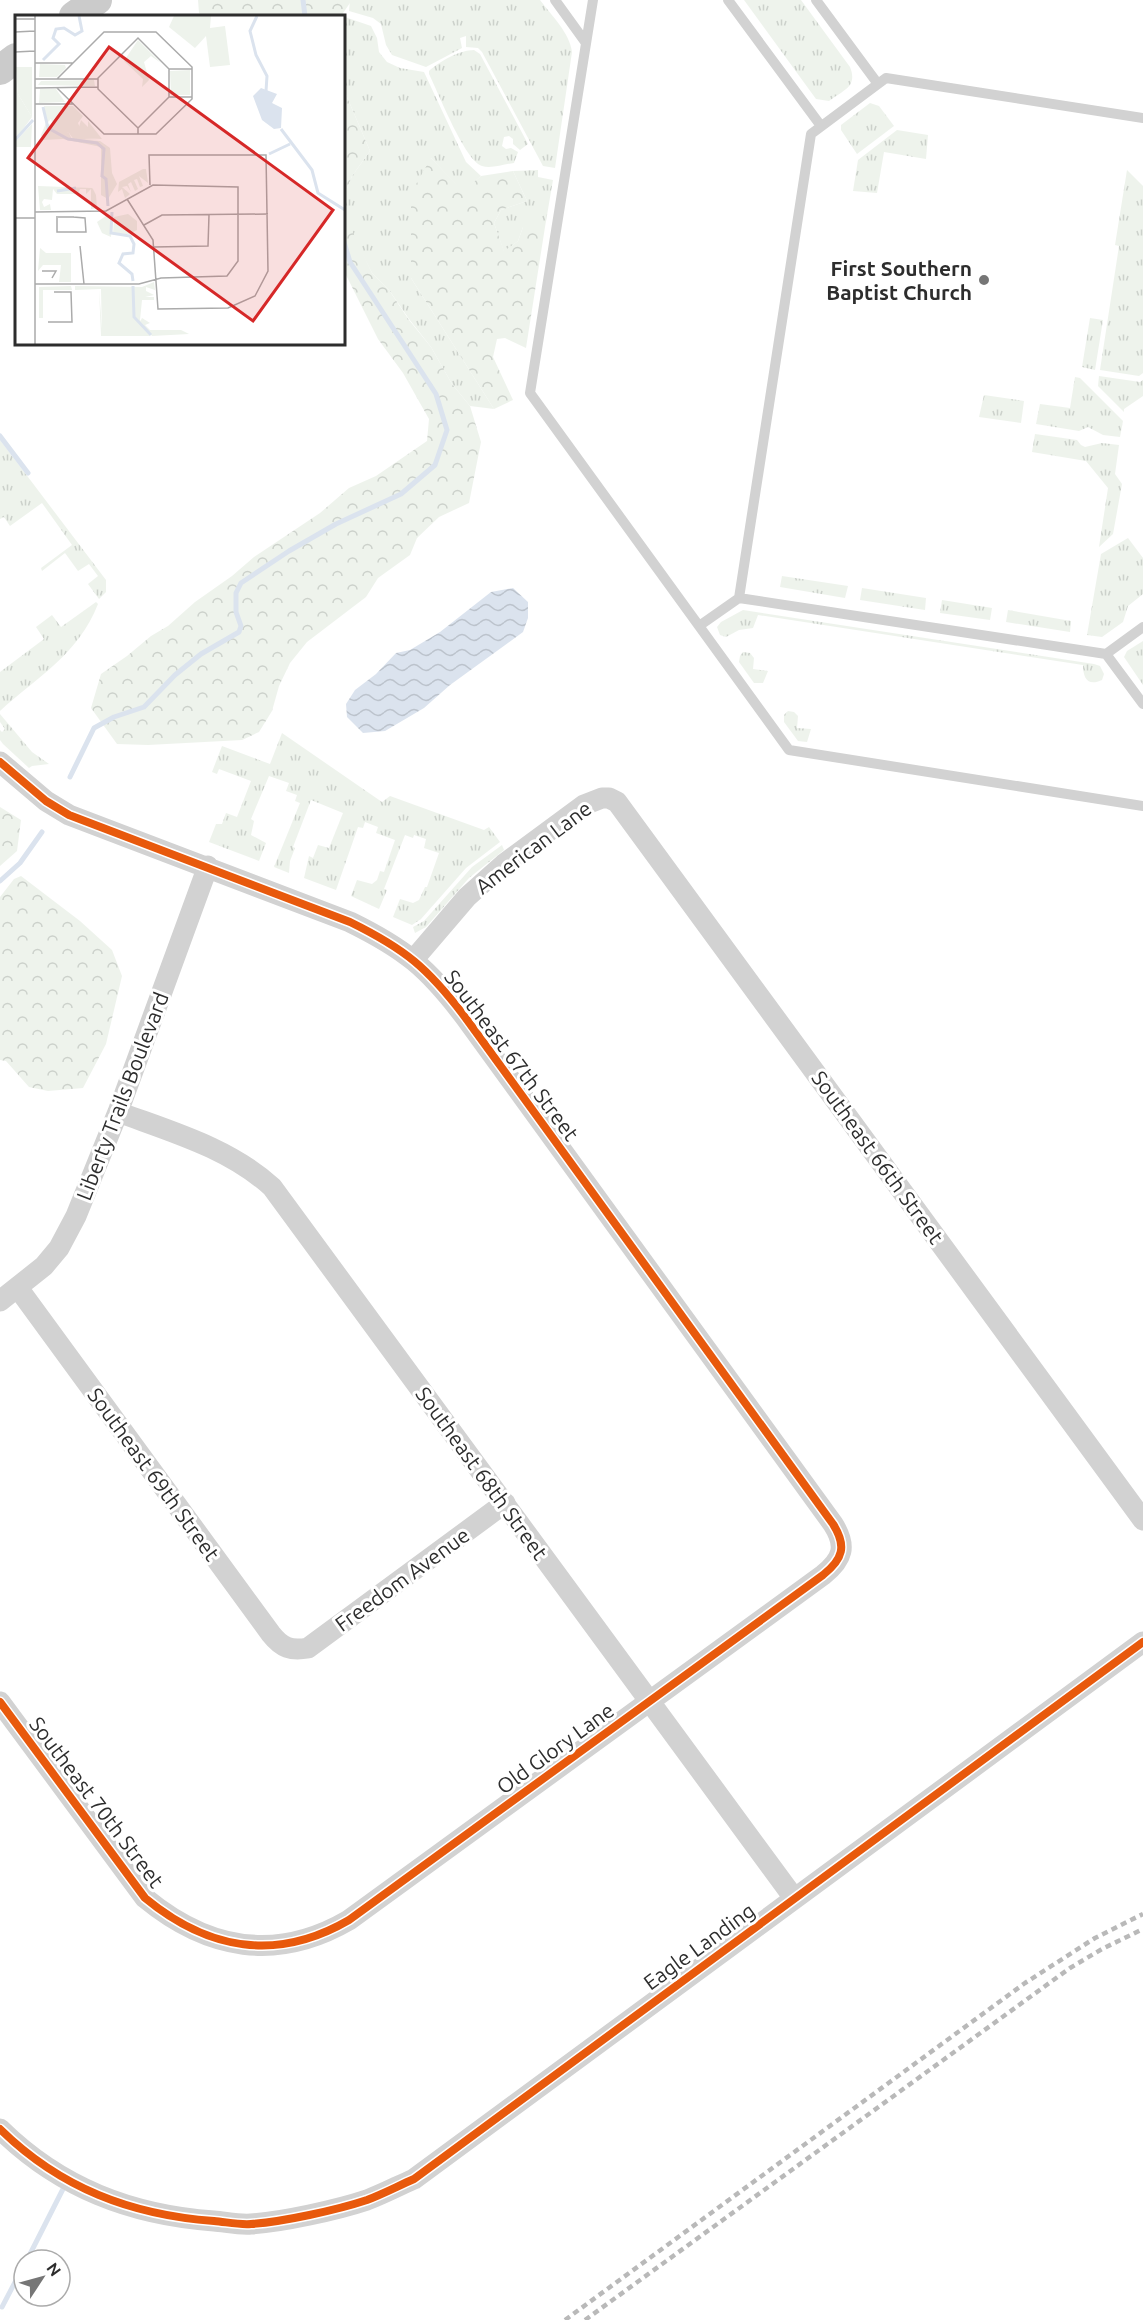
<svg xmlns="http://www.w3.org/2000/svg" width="1143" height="2320" viewBox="0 0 1143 2320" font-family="Ubuntu,sans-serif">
	<defs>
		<pattern id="grass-tufts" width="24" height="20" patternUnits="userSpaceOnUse" patternTransform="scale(1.5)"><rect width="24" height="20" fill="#eef3ec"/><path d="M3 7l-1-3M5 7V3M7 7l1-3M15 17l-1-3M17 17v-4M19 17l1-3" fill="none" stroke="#ccd1cb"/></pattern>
		<pattern id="forest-crowns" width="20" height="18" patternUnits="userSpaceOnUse" patternTransform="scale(1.5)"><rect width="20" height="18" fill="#eef3ec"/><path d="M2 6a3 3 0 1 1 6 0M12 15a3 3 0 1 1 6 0" fill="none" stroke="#ccd1cb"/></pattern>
		<pattern id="water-waves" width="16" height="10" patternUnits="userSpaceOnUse" patternTransform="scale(1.5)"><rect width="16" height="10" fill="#dbe3ee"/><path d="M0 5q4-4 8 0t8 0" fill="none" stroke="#bcc3cc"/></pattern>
	</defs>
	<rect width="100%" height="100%" fill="#fff"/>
	<path fill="url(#grass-tufts)" d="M350,0H540C551,15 570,33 572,52L555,168L543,166L482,52L478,48L466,47V36L460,38L462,48L426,67L392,55L386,45L381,24L373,18L349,11Z
		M744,0H801L850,67C858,87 843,90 829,101L816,99Z
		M341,16H342L371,26L377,38L379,52L387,62L400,68L424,72L466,162L481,176L463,192L431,158L411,278L494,409L470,406L452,384L431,347L409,319L389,290L372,273L347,224L344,214V196L352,176L370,151L344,90V16Z
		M474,50L480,54L528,144L520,150L513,144V139L509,136L504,137L502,146L506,149L511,148L518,152L514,163C504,164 491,169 482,166C465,161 438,92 429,74V71C440,61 460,50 474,50Z
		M870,103L879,106L894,126L857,154L841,130V125Z
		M897,130L928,135L926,159L884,152L877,193L853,191L858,160Z
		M538,170V177L553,180L545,227H523L518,241L504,252L494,223L501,210L527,201L513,171Z
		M1127,170L1143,186V373L1139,376L1100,370L1119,246L1115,245Z
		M1090,318L1103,320L1095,370L1082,367Z
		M1099,376L1140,382L1143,380V396L1124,409V412L1098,386Z
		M1075,377L1080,378L1123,421L1120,437L1103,435L1088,427L1079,431L1036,424L1040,404L1070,408Z
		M984,395L1024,401L1021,423L979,417Z
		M1035,434L1077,440L1081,445L1085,447L1102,443L1119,445L1115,474L1122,484L1113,534L1099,547L1108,488L1086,461L1032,452Z
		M0,440L106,580V592L99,599L88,584L98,576L89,564L78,571L65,553L42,571L41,568L72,545L42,503L10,526L4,517L0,519Z
		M1128,538L1143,558V594L1128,606L1123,622L1102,637L1087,635L1101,554Z
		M782,576L848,586L845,598L780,587Z
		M862,588L926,598L925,610L860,600Z
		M942,600L992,608L990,620L940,613Z
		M96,602L98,604C78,655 38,676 0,711V672L44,639L36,627L52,615L61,627Z
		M743,610L1094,664L1100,666L1104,674L1102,680C1087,687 1083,677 1083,665L758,615L753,628L739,630L726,637L720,635L717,627L721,622Z
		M1008,610L1071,621L1070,632L1006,622Z
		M1143,641V685L1124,657L1127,651Z
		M743,652L750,653L754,658L753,669L768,671L763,683H754L739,662L740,656Z
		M788,711L794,712L798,716L797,728L811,729L807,742L798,741L784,722V715Z
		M0,714L32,752L49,764L32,766L29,768L3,744L0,740V730L2,732L5,729L0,722Z
		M282,733L382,802L390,796L484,830L489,827L500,842L466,868L421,919L412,925L393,917L400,899L413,903L419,900L425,887H427L439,853L424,848L426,839L414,835L413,838L405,835L384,889L387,890L379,909L351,896L357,880L372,884L377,880L380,871L384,872L395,840L376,833L378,827L365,822L363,828L358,827L336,890L304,878L309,856L313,858L318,845L329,848L343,813L311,800L293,847L295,848L290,861L289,873L274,867L300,803L295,801L297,795L286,791L289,783L269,776L251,819L254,821L251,835L266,843L259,861L209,842L216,824H222L226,813L237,817L251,781L219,769L217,774L212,772L222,746L270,764Z
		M502,845L504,850L469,878L426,927L415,933L413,927L424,921L472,867Z"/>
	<path fill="url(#forest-crowns)" d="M198,0H350V3L341,16H202L199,13Z
		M344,90L370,151L352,176L344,196Z
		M431,158L463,191L481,176L513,171L527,201L501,210L494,223L504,251L518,241L523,227H545L526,348L505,338L497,339L493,357L513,400L494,409L411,278V193Z
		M344,214L372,273L389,290L409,320L431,347L452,384L470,406L481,442L469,503L439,517L417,538L410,555L378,578L366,597L307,642L290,663L279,686L272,711L259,732L242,740L148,745L117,744L91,708L101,674L127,656L151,636L168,626L195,602L232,576L254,557L320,513L349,488L376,476L427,441L429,419L403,373L378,339L344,271Z
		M0,807L21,820L17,851L0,866Z
		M21,876L80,921L112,950L122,976L106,1044L83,1088L48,1091L29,1087L6,1061L0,1060V897L14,879Z"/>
	<path fill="url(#water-waves)" d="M513,588L528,602V618L523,632L450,685L424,708L385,731L363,733L347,717L346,704L355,690L376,674L396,653L410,650L440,632L491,592Z"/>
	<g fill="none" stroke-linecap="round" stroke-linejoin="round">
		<path stroke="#dbe3ee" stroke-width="5" d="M303,0L305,16
			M0,436L28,473
			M70,777L94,728L114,717L144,707L175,675L201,654L239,632L241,626L236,612V593L241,583L289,551L336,524L401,494L435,465L447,430L436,394L350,262L344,242
			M0,881L20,863L42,832
			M27,2260L63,2189
			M2,2307L24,2265"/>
		<path stroke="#d2d2d2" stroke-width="10" d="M555,0L586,43
			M593,0L530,393L789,750L1143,806
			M728,0L821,126
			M816,0L878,84
			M739,598L811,134L886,78L1143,118
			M699,626L739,598L1106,654L1143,627
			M1106,654L1143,704"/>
		<path stroke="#d2d2d2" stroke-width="21" d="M0,762L46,801L69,815L350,922C405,949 428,968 465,1017L833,1524C847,1546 843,1559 823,1575L349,1920C277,1962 208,1950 145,1898L0,1702
			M414,959L467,897L504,864L584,805L602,798H609L617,802L1143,1520
			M118,1112C172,1132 229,1148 272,1187L794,1898
			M18,1288L271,1634C282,1648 291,1651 308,1648L505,1503
			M0,1301L44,1266L59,1248L76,1216L118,1112L208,866
			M0,2129C60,2188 131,2215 214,2221C226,2222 239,2225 251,2224C282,2222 337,2210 367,2200C383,2194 398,2186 414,2179L1143,1642"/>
		<path stroke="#cbcbcb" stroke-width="30" d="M74,16L97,0
			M0,70L16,58"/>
		<path stroke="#b9b9b9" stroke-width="4.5" stroke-dasharray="6 4.5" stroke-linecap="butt" d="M565,2320L1025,1983L1095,1938L1143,1914
			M585,2320L1070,1968L1102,1949L1143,1929"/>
		<defs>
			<path id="cycleway" d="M0,762L46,801L69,815L350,922C405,949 428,968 465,1017L833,1524C847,1546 843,1559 823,1575L349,1920C277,1962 208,1950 145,1898L0,1702
				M0,2129C60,2188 131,2215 214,2221C226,2222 239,2225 251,2224C282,2222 337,2210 367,2200C383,2194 398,2186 414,2179L1143,1642"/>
		</defs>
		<use href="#cycleway" stroke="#fff" stroke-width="11"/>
		<use href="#cycleway" stroke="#e8590c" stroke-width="8"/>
	</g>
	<circle fill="#767676" stroke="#fff" stroke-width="2" cx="984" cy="280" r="6"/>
	<g text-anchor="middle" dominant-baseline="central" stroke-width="6" stroke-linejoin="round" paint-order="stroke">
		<g font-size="21" font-weight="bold" fill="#2d2d2d" stroke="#fff" text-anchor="end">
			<text x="972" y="268">First Southern<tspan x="972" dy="24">Baptist Church</tspan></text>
		</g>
		<g font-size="21" fill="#2d2d2d" stroke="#fff">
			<text transform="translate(533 847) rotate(-37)">American Lane</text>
			<text transform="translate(512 1055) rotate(53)">Southeast 67th Street</text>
			<text transform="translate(122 1096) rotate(-69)">Liberty Trails Boulevard</text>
			<text transform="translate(878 1157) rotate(54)">Southeast 66th Street</text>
			<text transform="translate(482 1473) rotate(54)">Southeast 68th Street</text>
			<text transform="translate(154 1474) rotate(54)">Southeast 69th Street</text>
			<text transform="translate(402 1579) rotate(-36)">Freedom Avenue</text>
			<text transform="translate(555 1748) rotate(-36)">Old Glory Lane</text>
			<text transform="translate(97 1802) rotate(53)">Southeast 70th Street</text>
			<text transform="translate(699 1946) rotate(-36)">Eagle Landing</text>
		</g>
	</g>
	<g transform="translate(15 15)">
		<rect width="330" height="330" fill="#fff"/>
		<path d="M123,25L146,48L136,41L129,47L134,65L127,72L128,64L109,46ZM25,49L50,50L51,53L42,62H24ZM1,52H17V102L3,79ZM175,55V80H156L155,56ZM79,65L80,71L23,70L26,66ZM25,74H41L50,87L24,88ZM29,91H58L68,101L63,108L69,123L87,124L59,125L54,118L40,115L36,104L32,108ZM128,154H131L133,168L124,161L128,171L125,172L122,164L119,165L123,174L120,176L116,167L113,169L116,177L112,171L107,172L115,179L110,183L107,174L103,177L104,167ZM23,171L77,173L78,174L81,180L82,193L91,192L76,194V174L71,179V174H65L63,179H42L38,174L37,185L29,184L27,187L29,192L35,189L36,195H25ZM25,233L31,238H56V267H44L46,250H28L23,256ZM139,267L140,275L131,272V276L139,280L130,282H139V285H127L125,305L135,321H87L86,274L60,275V271L127,272ZM56,271L57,275H28V303H24V272Z" fill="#eef3ec"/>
		<path d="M0,52L3,79L17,102L2,122ZM66,105L73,112V106L87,124L69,123L61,117L59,112H64ZM31,108L54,118L57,124L85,126L95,133L97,158L102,169L93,184L86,180V132L48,124L28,125L26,120ZM17,109L16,132H0V127ZM94,199L97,208L96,222L87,218L82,207ZM113,199L122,206V215L114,219H98L99,202ZM84,274L87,314L121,315L127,311L135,321H86ZM127,303L135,308L130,310L135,315H166L174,319L137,321L125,307Z" fill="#eef3ec"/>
		<path d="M159,1H196L195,13L210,11L215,50L195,52L191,21L180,33L154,12Z" fill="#eef3ec"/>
		<path d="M246,73L262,79L257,88L267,93L266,113L259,114L247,105L238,81Z" fill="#dbe3ee"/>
		<path fill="none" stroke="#dbe3ee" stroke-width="3" d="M242,1L235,16L241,40L252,61L251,76M28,45L44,29L38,23L41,14L49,13L60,20L67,16L64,1M28,92L33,113L53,124L82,128L89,134L87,161L91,164L93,191M266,114L297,155L303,178L330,195M0,125L18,105M254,139L275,129M42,176L61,173M97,197L96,218L115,221L119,229L118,238L108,239L104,248L117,259L118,266M118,271L119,302L136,320"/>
		<path fill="none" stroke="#ababab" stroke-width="1.5" d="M20,1V329M0,4H20M0,17L20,16M0,37L20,36M20,48H58M154,54H177M20,64H83M42,64L89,17H141L177,52V84L141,119H89L42,73M20,73L83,72M154,82H177M20,89H59M123,119V113L154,82V54L123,23L83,63V74L123,113M112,184L138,225L143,294L213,293L240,281L253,256L251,140H134L135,170M41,202H59M0,203H20M42,203V217H71L70,203L58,202M129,210L147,200L253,199M65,231L69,269M139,232L193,231L194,200M27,256H41L37,263M20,269H124L146,263L212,261L223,246V172L138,170L91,196L20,197M33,307H57L56,277H39"/>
		<path fill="#d62828" fill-opacity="0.15" stroke="#d62828" stroke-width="3" d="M94,32L318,195L238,306L13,143Z"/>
		<rect width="330" height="330" fill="none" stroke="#2d2d2d" stroke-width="3"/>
	</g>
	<g transform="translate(42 2278) rotate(54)"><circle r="28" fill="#ffffff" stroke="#ababab" stroke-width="1.5"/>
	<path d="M0-4.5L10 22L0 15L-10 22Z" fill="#767676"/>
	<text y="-9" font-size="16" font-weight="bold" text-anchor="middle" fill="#2d2d2d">N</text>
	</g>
</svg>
